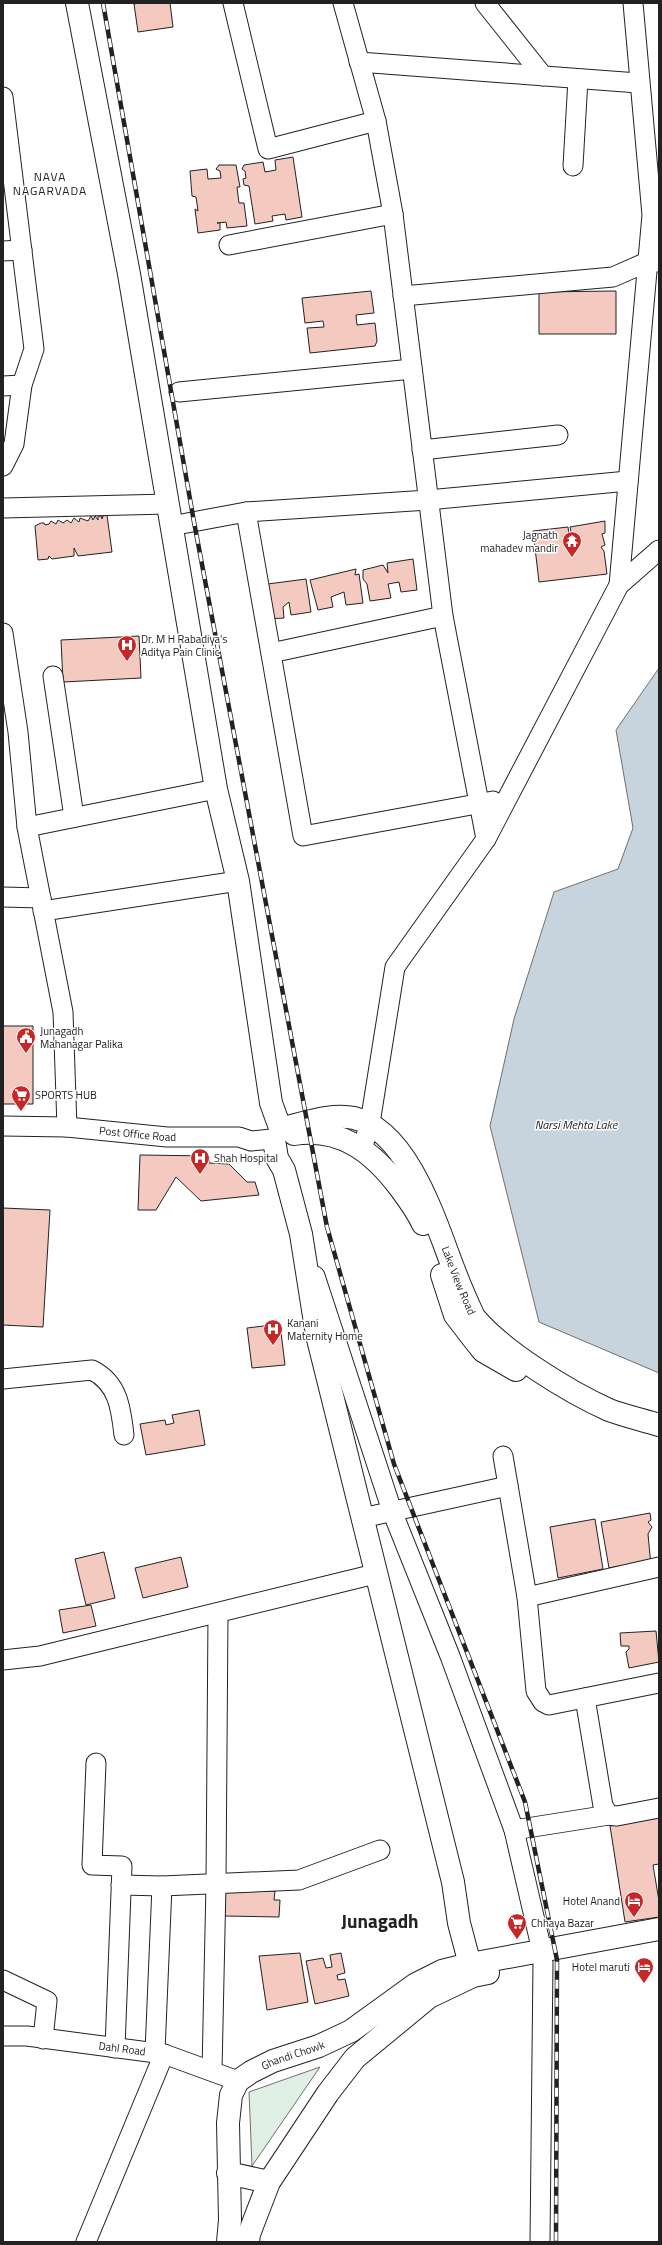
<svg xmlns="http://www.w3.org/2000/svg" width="662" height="2245" viewBox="0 0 662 2245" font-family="'Titillium Web',sans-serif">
	<rect width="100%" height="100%" fill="#fff"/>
	<path fill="#e0efe3" stroke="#6f6f6f" d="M320,2067L252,2166L249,2092Z"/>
	<path fill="#c7d3dd" stroke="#6f6f6f" d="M659,668V1373L539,1322L490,1126L514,1019L554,892L618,869L633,828L616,730Z"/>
	<path fill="#f3c9c0" stroke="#222" d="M140,3H170L173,27L138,32L134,4Z
		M293,157L302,217L286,220L285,214L272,216L273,221L255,224L249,186L244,185L243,179L246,178L245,171L242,169L244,165L263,162L265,172L276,170L275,160Z
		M219,165H236L240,187H237L239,203H244L247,226L227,228L226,222L217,223H220V230L198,233L195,209L198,211L196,197L192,196L190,171L207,169L208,179L221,178L220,171L216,169Z
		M371,291L374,313L356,315L357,325L375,323L377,341L375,346L310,353L307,328L324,327L323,321L305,323L302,298Z
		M616,291V334H539V292Z
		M107,515L112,552L78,556L74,548V556L52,559L49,556L48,559L38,560L35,526L41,523H44L45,525L49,524L51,521L56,524L58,520L63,523L67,520L71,523L74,518L79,522L80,518L88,521L91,516L93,520L95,516L98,520V516H101L102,519L103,516Z
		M605,521V533L602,534L605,545L601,547L604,551L607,574L539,582L533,531L568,527L569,535L572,537L570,527Z
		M413,559L417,590L401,592L399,582L388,584L391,598L370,601L367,584L363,579V570L383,565L388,573L387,563Z
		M356,569L355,575L359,574L363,603L346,605L344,592L331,597L333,607L318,610L310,580Z
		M306,579L311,612L291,615L289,602L283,607L284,618L266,619L260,585Z
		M139,636L141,678L63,682L61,640Z
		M3,1026H33V1104H3Z
		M140,1155L209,1156V1163L229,1164L247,1182H255L259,1195L201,1201L176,1177L156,1210H138Z
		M3,1208L50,1210L43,1327L3,1325Z
		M280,1324L285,1365L252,1368L247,1328Z
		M199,1410L205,1445L146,1455L140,1424L165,1420L166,1425L174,1423L172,1415Z
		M650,1513L651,1520L648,1522L652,1527L648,1534L651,1566L621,1568L619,1566L609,1568L601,1522Z
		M595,1519L603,1569L558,1578L550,1527Z
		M104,1552L115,1598L86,1605L75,1559Z
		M181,1557L188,1587L143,1598L135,1568Z
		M91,1605L96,1626L63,1633L59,1610Z
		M656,1631L659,1662L629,1668L626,1652L629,1649V1646H621L620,1633Z
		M659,1818V1864L653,1865L659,1901V1917L625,1922L610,1826Z
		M237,1890L275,1891L274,1900H280L279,1917L225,1916V1908H220L221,1892Z
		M300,1953L308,2002L267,2010L259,1956Z
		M341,1953L345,1973L337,1975L338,1980L345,1979L349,1996L315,2004L306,1961L323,1958L326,1968L332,1967L330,1955Z"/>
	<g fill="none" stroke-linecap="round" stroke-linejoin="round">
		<defs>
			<g id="minor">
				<path d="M233,3L268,149L376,121"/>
				<path d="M343,3L376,121L393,214L443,616L486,839"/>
				<path d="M485,3L543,76"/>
				<path d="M359,62L638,83"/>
				<path d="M3,97L34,349L22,385L14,444L3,466"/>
				<path d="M573,166L578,79"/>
				<path d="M229,245L393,214"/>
				<path d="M3,251L22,250"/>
				<path d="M403,296L613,277L647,262H657"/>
				<path d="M3,386L22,385"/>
				<path d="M179,392L412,369"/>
				<path d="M422,450L558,435"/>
				<path d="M3,508L168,504"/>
				<path d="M246,512L303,836L493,801"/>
				<path d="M171,526L246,512L428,500L628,481"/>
				<path d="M619,585L652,215L633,3"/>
				<path d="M3,633L18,732L27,827L63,1012L67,1127"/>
				<path d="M271,653L443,616"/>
				<path d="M53,676L74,817"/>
				<path d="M27,827L216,789"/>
				<path d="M3,897L41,898"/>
				<path d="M43,911L238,881"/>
				<path id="s1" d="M3,1126L67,1127L167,1137H239L251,1141L271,1139"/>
				<path d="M362,1149L370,1123L395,967L486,839L619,585L659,550"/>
				<path d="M315,1276L392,1511L450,1656L514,1830L542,1951"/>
				<path d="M3,1379L92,1370C118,1383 121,1408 124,1435"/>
				<path d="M503,1456L527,1597"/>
				<path d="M362,1518L508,1486"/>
				<path d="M659,1567L527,1597L536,1691L543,1702L549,1705L659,1683"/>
				<path d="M3,1660L40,1656L375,1574"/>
				<path d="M585,1698L603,1806L609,1815L617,1816L659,1808"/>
				<path d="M96,1763L92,1865L122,1866L115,2048"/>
				<path d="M514,1830L609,1815"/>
				<path d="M121,1885L162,1886L299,1880L380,1850"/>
				<path d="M3,1980L47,2001L43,2039"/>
				<path id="s2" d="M3,2036H27L164,2054L238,2081"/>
				<path d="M155,2052L162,1886"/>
				<path d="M212,2071L216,1884L218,1614"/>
				<path d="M86,2242L164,2054"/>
				<path d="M540,2242L543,1962"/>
			</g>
			<g id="major">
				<path d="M77,3L129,274L216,789L238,881L271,1103L279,1125"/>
				<path id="s3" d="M283,1128C305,1123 332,1113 354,1118C409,1131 436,1224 454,1270C460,1286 467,1302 474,1317C502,1351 569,1392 609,1410C625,1416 643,1420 659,1425"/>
				<path d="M294,1134C341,1127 373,1152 400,1188C409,1200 417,1211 423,1224"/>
				<path d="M274,1140L277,1158L284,1170L301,1234L317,1335L453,1882L459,1923L473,1976"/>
				<path d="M442,1275L455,1315L475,1341L483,1351L516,1370"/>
				<path d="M228,2173L269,2182"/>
				<path id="s4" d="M228,2242L230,2220L228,2123L231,2095L238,2081L251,2072L273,2061L319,2046L351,2031L416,1984L442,1971L470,1964L659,1929"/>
				<path d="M248,2242L249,2234L269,2182L328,2093L355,2058L429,1997L473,1976L488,1973"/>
			</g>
		</defs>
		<use href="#minor" stroke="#222" stroke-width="21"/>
		<use href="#major" stroke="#222" stroke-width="24"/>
		<use href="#minor" stroke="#fff" stroke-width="19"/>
		<use href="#major" stroke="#fff" stroke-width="22"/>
		<defs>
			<path id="rail" d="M103,3L194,522L327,1227L394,1464L525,1802L557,1960L556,2242"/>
		</defs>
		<use href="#rail" stroke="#222" stroke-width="4.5"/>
		<use href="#rail" stroke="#fff" stroke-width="3" stroke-dasharray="9" stroke-linecap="butt"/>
	</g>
	<defs>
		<symbol id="temple-pin" viewBox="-11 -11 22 30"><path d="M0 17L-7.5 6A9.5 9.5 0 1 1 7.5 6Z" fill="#c62828" stroke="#fff"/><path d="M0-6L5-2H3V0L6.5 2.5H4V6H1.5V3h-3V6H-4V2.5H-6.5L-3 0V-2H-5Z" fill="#fff"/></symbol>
		<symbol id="hospital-pin" viewBox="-11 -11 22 30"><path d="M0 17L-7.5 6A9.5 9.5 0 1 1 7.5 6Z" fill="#c62828" stroke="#fff"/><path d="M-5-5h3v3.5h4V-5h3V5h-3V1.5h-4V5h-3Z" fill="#fff"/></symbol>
		<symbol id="civic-pin" viewBox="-11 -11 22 30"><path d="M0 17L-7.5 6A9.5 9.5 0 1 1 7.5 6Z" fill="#c62828" stroke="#fff"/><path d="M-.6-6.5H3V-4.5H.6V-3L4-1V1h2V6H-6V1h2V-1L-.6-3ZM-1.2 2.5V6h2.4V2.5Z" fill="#fff"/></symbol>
		<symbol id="supermarket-pin" viewBox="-11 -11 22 30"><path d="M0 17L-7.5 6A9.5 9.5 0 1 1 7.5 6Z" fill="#c62828" stroke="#fff"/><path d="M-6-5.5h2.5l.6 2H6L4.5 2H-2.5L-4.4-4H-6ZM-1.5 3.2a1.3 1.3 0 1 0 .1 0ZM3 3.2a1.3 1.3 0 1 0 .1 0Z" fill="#fff"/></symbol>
		<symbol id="hotel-pin" viewBox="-11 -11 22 30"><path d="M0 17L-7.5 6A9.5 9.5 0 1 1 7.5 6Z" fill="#c62828" stroke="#fff"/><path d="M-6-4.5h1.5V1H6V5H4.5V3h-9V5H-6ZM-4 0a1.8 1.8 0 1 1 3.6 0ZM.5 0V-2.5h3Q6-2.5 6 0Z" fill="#fff"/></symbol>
	</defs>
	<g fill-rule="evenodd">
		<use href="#temple-pin" x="561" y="530" width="22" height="30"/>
		<use href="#hospital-pin" x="116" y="634" width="22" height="30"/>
		<use href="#civic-pin" x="15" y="1026" width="22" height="30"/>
		<use href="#supermarket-pin" x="10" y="1084" width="22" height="30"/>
		<use href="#hospital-pin" x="189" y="1147" width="22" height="30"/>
		<use href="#hospital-pin" x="262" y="1318" width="22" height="30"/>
		<use href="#hotel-pin" x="623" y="1890" width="22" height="30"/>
		<use href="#supermarket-pin" x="506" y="1912" width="22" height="30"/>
		<use href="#hotel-pin" x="633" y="1956" width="22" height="30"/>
	</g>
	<g text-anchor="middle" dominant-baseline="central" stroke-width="3" stroke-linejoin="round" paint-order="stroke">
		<g font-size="11" fill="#222" stroke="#fff" text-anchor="start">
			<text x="558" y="535" text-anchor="end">Jagnath<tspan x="558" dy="13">mahadev mandir</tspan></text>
			<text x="141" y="639">Dr. M H Rabadiya's<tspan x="141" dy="13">Aditya Pain Clinic</tspan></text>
			<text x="40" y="1031">Junagadh<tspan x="40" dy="13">Mahanagar Palika</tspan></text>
			<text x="35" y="1095">SPORTS HUB</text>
			<text x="214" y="1158">Shah Hospital</text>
			<text x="287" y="1323">Kanani<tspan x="287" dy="13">Maternity Home</tspan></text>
			<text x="620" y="1901" text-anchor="end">Hotel Anand</text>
			<text x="531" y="1923">Chhaya Bazar</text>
			<text x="630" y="1967" text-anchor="end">Hotel maruti</text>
		</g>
		<g font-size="11" fill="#222" stroke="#fff">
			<text stroke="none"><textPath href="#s1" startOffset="135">Post Office Road</textPath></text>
			<text stroke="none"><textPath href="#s3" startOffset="272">Lake View Road</textPath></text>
			<text stroke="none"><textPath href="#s2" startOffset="120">Dahl Road</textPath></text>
			<text stroke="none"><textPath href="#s4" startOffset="224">Ghandi Chowk</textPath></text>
		</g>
		<g font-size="12" letter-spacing="1" fill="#222" stroke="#fff">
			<text x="50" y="176">NAVA<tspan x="50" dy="14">NAGARVADA</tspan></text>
		</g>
		<g font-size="12" font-style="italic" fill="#222" stroke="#fff">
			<text x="576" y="1124">Narsi Mehta Lake</text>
		</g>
		<g font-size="19" font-weight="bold" fill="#222" stroke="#fff">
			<text x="380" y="1920">Junagadh</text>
		</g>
	</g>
	<rect width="662" height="2245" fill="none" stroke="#222222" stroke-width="8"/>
</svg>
